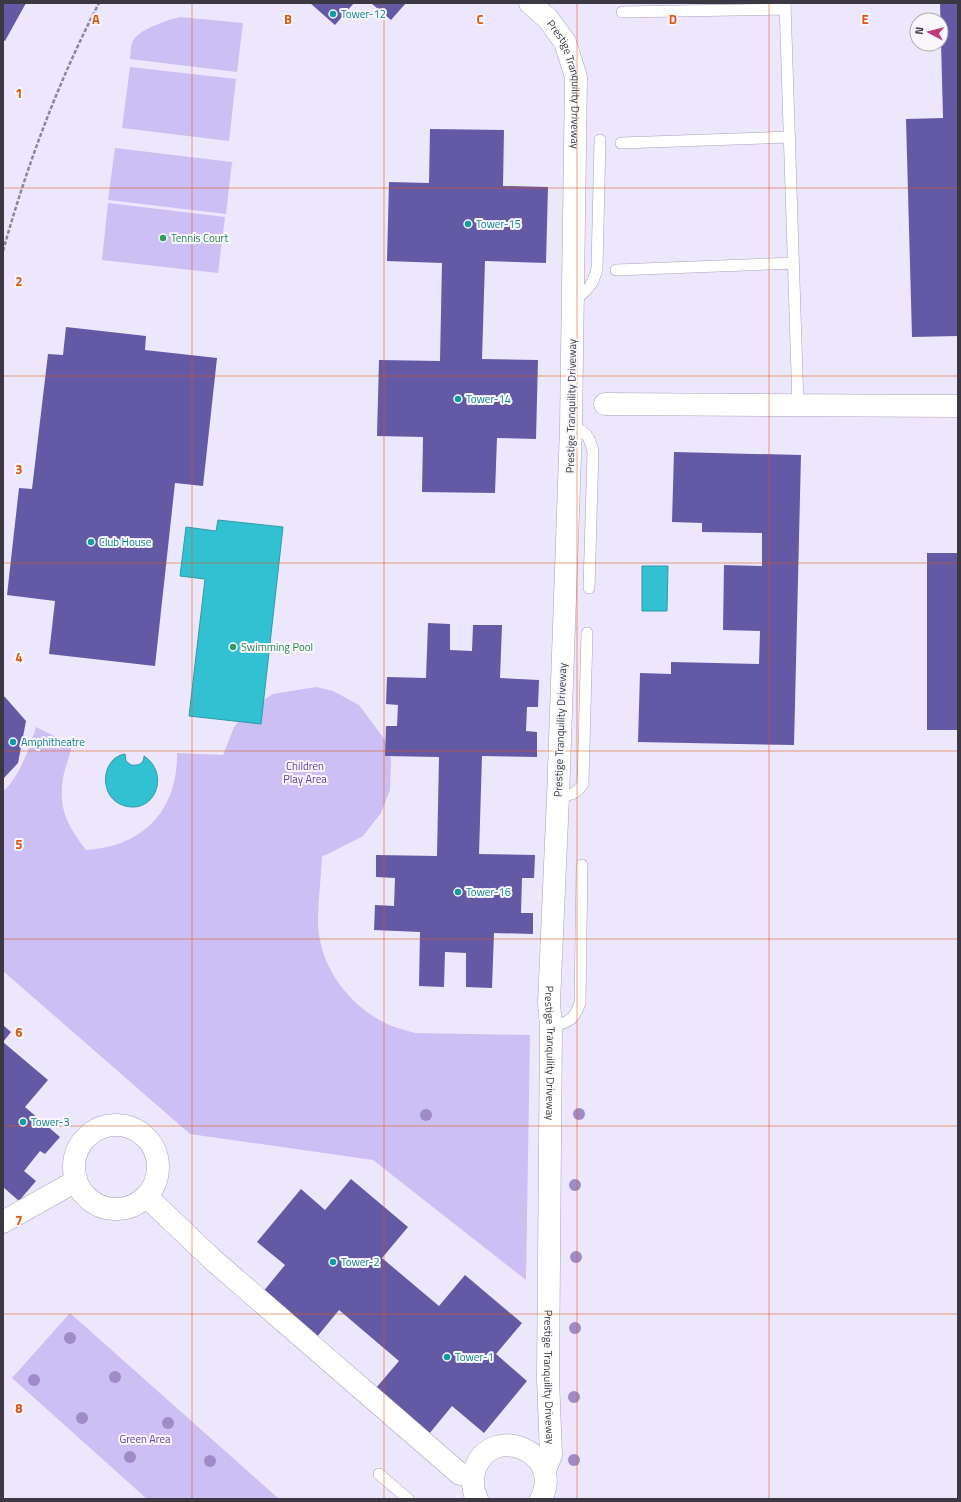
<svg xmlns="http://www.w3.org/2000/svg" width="961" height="1502" viewBox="0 0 961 1502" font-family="'Titillium Web',sans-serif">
	<rect width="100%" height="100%" fill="#ece7fd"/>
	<path fill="#ccbff4" d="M180,17L243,23L237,72L130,59C131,54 130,46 133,41C139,29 168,20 180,17Z
		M130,67L236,79L229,141L122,128Z
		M115,148L232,162L226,214L108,200Z
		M108,203L225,217L218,273L102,260Z
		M316,687L333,691L359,705L385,740L391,760L390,790L381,813L363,836L326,855L322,856C321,878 318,901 318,923C319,965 347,1003 383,1022C393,1027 404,1030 415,1033L530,1035L526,1280L373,1160L190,1134L3,971V791C18,780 31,745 36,727L72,745C70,756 65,767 63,778C58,810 68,826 86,850C143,847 178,810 177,753L223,755L234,727L248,710L273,694Z
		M70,1313L279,1499H147L12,1378Z"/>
	<path fill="#31c1d3" stroke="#3498a8" d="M218,520L283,527L261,724L189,716L205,579L180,576L186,527L216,531Z
		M642,566H668L667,611H642Z
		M125,754L126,761L131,765C138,766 144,764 144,756C170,773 156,814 125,806C98,799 100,758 125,754Z"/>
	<path fill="#6459a5" d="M3,3H26L5,41L3,40Z
		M310,3H354L335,25Z
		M371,3H406L391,20Z
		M940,3H958V336L912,337L906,119L943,118Z
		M430,129L504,130L503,186L548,187L546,263L485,261L482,359L538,360L536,439L497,438L495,493L422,492L423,437L377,436L379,360L440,361L442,263L387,261L389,182L429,183Z
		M66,327L146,336L145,350L217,358L203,486L175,483L155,666L49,654L55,601L7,595L19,488L32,489L48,354L63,355Z
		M674,452L801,455L794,745L638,742L640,673L671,674V662L759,664L760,631L723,630L724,565L762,566V533L702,532V523L672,522Z
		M927,553H958V730H927Z
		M428,623L450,624V650L472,651L473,625H502L500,678L539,680L538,707H527L526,731L537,732V757L482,756L479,854L535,855L534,878H522L521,913H533V934L494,933L492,988L466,987V953L445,952L444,987L419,986L420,932L374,930L375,905L394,906L395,878L376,877V855L437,856L439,757L385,756L386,726H397L398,705L386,704L387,677L426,678Z
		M3,696L5,697L26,721L18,763L3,779Z
		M3,1025L11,1032L3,1042Z
		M3,1042L48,1080L25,1107L60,1137L45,1154L40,1151L24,1171L36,1181L19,1201L3,1187Z
		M351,1179L408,1227L382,1258L414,1285L439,1306L465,1275L522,1323L496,1354L527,1381L484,1433L452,1406L429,1434L376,1388L399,1361L339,1310L316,1338L262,1293L285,1265L257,1242L301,1189L325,1210Z"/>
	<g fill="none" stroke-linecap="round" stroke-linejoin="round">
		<defs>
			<path id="service" d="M785,3L798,405
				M622,12L785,9
				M621,143L790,137
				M616,270L794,263
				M573,300C587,292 594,284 597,268L600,140
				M571,427C585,430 590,437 593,451L589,588
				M558,797C570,795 576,794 583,784L587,633
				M551,1027C568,1022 574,1021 580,1003L582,865
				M379,1474L408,1499"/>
			<g id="minor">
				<path id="s1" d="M530,3L548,19L565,42L576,77L571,427L558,797L549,1003L551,1027L548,1379L551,1455L545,1470"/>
				<path d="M605,404L958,406"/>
				<circle cx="116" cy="1167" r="42"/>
				<path d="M146,1196L212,1259L460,1474L473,1476"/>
				<path d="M3,1222L76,1181"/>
				<path d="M477,1499C472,1489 472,1479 475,1469C491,1422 565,1452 541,1499"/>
			</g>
		</defs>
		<use href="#service" stroke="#a7a1ba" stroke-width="12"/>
		<use href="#minor" stroke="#a7a1ba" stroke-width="23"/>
		<path stroke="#8b8797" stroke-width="2.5" stroke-dasharray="4 2" stroke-linecap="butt" d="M3,251C27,165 58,82 99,3"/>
		<use href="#service" stroke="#fff" stroke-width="11"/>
		<use href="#minor" stroke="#fff" stroke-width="22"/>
	</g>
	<g fill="#a08bc9">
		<circle cx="579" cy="1114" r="6"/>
		<circle cx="426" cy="1115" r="6"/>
		<circle cx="575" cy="1185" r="6"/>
		<circle cx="576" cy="1257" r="6"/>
		<circle cx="575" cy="1328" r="6"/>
		<circle cx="70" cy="1338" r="6"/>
		<circle cx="115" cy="1377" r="6"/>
		<circle cx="34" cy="1380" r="6"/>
		<circle cx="574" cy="1397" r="6"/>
		<circle cx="82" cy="1418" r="6"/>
		<circle cx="168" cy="1423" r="6"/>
		<circle cx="130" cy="1457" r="6"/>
		<circle cx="574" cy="1460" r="6"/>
		<circle cx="210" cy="1461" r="6"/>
	</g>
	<path fill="none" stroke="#df570f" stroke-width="1" stroke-opacity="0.55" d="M192,3V1499M384,3V1499M577,3V1499M769,3V1499M3,188H958M3,376H958M3,563H958M3,751H958M3,939H958M3,1126H958M3,1314H958"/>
	<g fill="#0f9aa8" stroke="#f9f7fd" stroke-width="1.5">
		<circle cx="333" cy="14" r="4"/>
		<circle cx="468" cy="224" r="4"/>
		<circle cx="458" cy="399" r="4"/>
		<circle cx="91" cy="542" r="4"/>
		<circle cx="13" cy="742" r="4"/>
		<circle cx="458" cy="892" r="4"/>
		<circle cx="23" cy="1122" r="4"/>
		<circle cx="333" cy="1262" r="4"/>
		<circle cx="447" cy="1357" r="4"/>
	</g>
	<g fill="#2e9e5b" stroke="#f9f7fd" stroke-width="1.5">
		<circle cx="163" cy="238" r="4"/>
		<circle cx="233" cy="647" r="4"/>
	</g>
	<g text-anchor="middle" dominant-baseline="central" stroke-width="4" stroke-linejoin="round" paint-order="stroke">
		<g font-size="11" fill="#0d838f" stroke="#f9f7fd" text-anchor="start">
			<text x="341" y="14">Tower-12</text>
			<text x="476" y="224">Tower-15</text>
			<text x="466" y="399">Tower-14</text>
			<text x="99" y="542">Club House</text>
			<text x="21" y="742">Amphitheatre</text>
			<text x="466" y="892">Tower-16</text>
			<text x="31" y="1122">Tower-3</text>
			<text x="341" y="1262">Tower-2</text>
			<text x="455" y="1357">Tower-1</text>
		</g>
		<g font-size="11" fill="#3b3843" stroke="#f9f7fd">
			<text stroke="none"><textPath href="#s1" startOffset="94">Prestige Tranquility Driveway</textPath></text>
			<text transform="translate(571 406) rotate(-89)">Prestige Tranquility Driveway</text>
			<text transform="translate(560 730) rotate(-88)">Prestige Tranquility Driveway</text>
			<text stroke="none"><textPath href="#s1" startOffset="1066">Prestige Tranquility Driveway</textPath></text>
			<text stroke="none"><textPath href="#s1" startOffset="1390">Prestige Tranquility Driveway</textPath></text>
		</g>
		<g font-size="11" fill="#27864d" stroke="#f9f7fd" text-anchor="start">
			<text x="171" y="238">Tennis Court</text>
			<text x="241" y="647">Swimming Pool</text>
		</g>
		<g font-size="11" fill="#61409f" stroke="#f9f7fd">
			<text x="305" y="766">Children<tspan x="305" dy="13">Play Area</tspan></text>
			<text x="145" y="1439">Green Area</text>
		</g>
	</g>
	<g font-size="13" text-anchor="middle" font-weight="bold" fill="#df570f" stroke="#f9f7fd" stroke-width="4" stroke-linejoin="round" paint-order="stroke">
		<text x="96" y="24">A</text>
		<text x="288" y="24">B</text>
		<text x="480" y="24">C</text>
		<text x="673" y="24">D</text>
		<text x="865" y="24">E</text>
		<text x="19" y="98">1</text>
		<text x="19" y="286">2</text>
		<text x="19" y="474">3</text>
		<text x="19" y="662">4</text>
		<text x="19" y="849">5</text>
		<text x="19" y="1037">6</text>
		<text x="19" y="1225">7</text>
		<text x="19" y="1413">8</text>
	</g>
	<rect width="961" height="1502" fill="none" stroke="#3b3843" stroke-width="8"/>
	<g transform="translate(929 32) rotate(277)"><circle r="19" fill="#f9f7fd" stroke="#adabb3"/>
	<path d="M0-3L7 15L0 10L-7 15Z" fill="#bf397b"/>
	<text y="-6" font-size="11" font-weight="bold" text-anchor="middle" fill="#3b3843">N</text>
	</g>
</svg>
